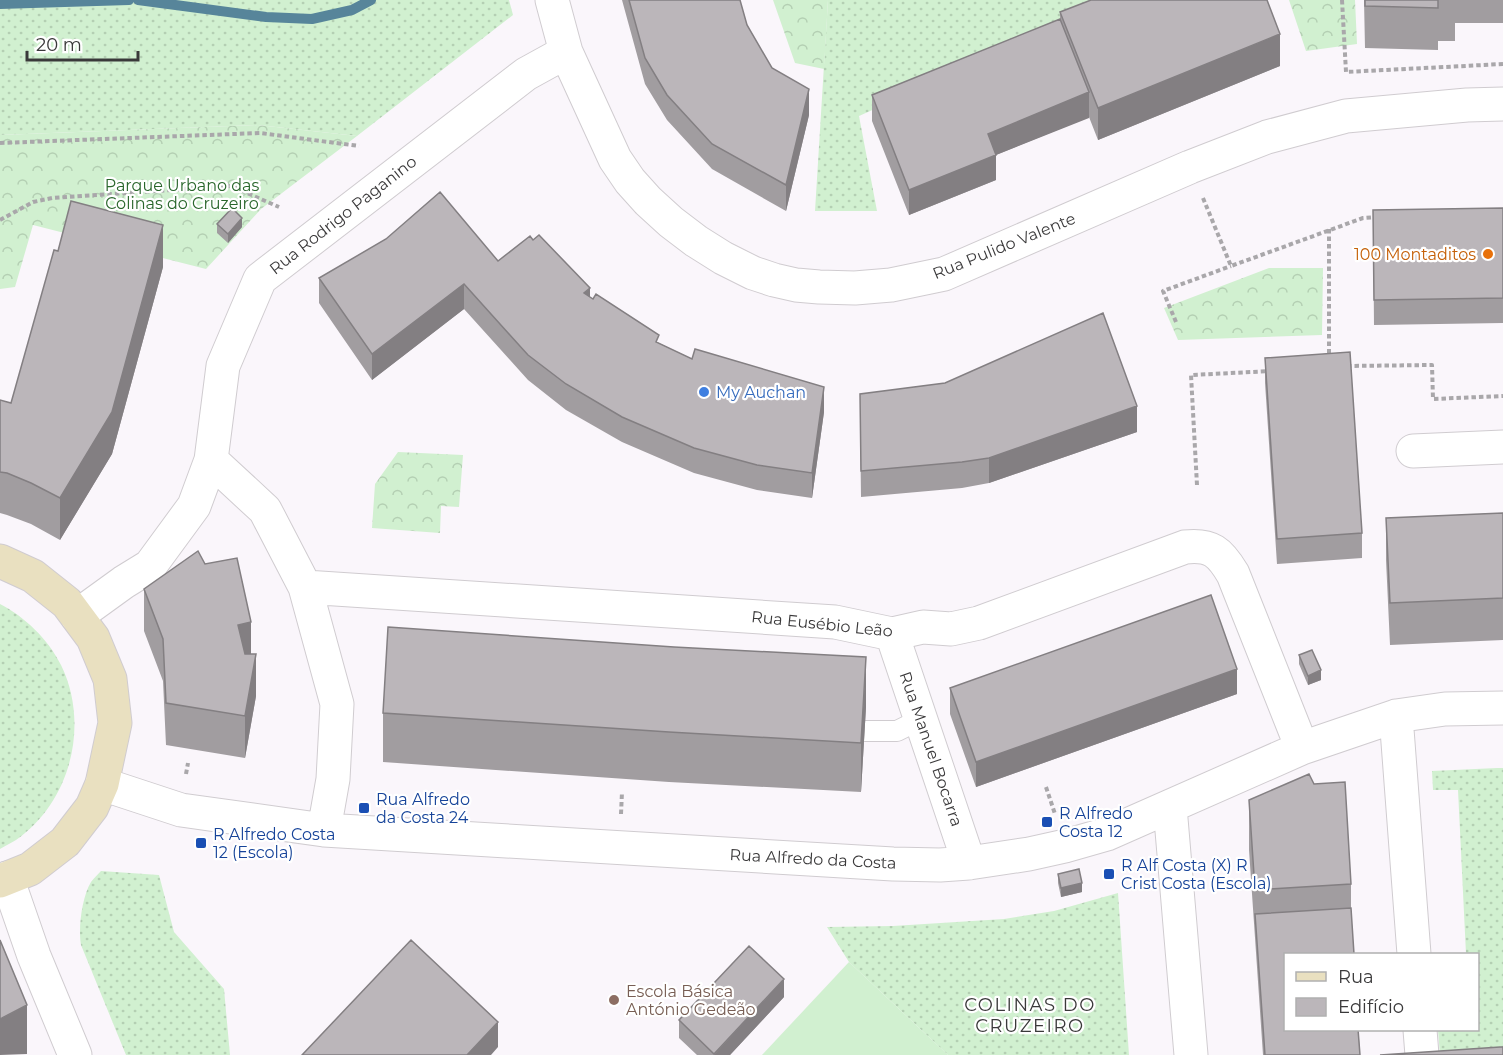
<svg xmlns="http://www.w3.org/2000/svg" width="1503" height="1055" viewBox="0 0 1503 1055" font-family="Montserrat,sans-serif">
	<defs>
		<pattern id="grass-dots" width="8" height="8" patternUnits="userSpaceOnUse" patternTransform="scale(1.5)"><rect width="8" height="8" fill="#d1f0d0"/><path d="M2 2h.1M6 6h.1" fill="none" stroke="#b4cfb3" stroke-width="1.8" stroke-linecap="round"/></pattern>
		<pattern id="forest-crowns" width="20" height="18" patternUnits="userSpaceOnUse" patternTransform="scale(1.5)"><rect width="20" height="18" fill="#d1f0d0"/><path d="M2 6a3 3 0 1 1 6 0M12 15a3 3 0 1 1 6 0" fill="none" stroke="#b4cfb3"/></pattern>
	</defs>
	<rect width="100%" height="100%" fill="#faf6fb"/>
	<path fill="url(#grass-dots)" d="M0,0H509L513,15L357,136L258,125L0,135Z
		M828,0H1119L859,116L877,211H815Z
		M0,604C25,617 48,639 61,665C90,724 71,802 16,840C11,843 5,846 0,849Z
		M1497,768H1503V1055H1440L1438,1030H1478V954H1466L1458,790H1433L1432,771Z
		M101,871L159,875L174,932L224,989L230,1055H126L81,945C78,928 82,897 91,882C94,878 98,874 101,871Z
		M1118,893L1129,1055H948L849,962L827,927L893,926L1004,919L1054,911Z"/>
	<path fill="url(#forest-crowns)" d="M773,0H828L824,69L795,63Z
		M1289,0H1355L1357,44L1306,51Z
		M258,125L357,136L261,209L206,269L33,225L15,287L0,289V135Z
		M1269,268H1323L1322,335L1178,340L1164,308Z
		M398,452L463,455L459,507L441,506L440,533L372,528L375,484Z"/>
	<path fill="#d1f0d0" d="M849,962L948,1055H762Z"/>
	<g fill="none" stroke-linecap="round" stroke-linejoin="round">
		<path stroke="#57859a" stroke-width="10" d="M138,0L266,17L312,19L352,10L371,0
			M0,4L129,0"/>
		<defs>
			<path id="service" d="M865,731H897L921,719"/>
			<path id="minor" d="M566,52L615,159L630,181L648,201L671,222L696,241L723,258L753,273L774,280L796,285L819,287L855,288L891,285L944,274L1190,167L1267,137L1346,116L1467,105L1503,104
				M1413,451L1503,447
				M211,460L265,510L305,587L337,704L333,779L324,830
				M305,587L835,622L892,634L923,627L951,629L979,623L1185,547C1211,544 1220,552 1233,574L1302,748
				M77,616L124,582L150,566L194,506L211,460L223,366L260,279L526,74L566,52L552,0
				M892,634L969,863
				M1396,716L1414,954
				M102,784L181,810L324,830L893,864L940,865L969,863L1029,854L1065,846L1107,834L1302,748L1396,716L1445,709L1503,708
				M1170,807L1191,1055
				M7,878L34,956L75,1055
				M1420,1030L1422,1055"/>
			<path id="secondary" d="M0,561L33,576L67,603L93,638L110,679L115,723L102,784L92,807L65,842L30,869L0,881"/>
		</defs>
		<use href="#service" stroke="#d0ccd0" stroke-width="22"/>
		<use href="#minor" stroke="#d0ccd0" stroke-width="35"/>
		<use href="#secondary" stroke="#d0ccd0" stroke-width="35"/>
		<path stroke="#a9a7aa" stroke-width="4" stroke-dasharray="4.5 3" stroke-linecap="butt" d="M1342,0L1346,72L1503,64
			M0,143L260,133L359,146
			M1203,198L1231,266L1363,218L1376,217
			M0,220L33,202L52,198L231,186L279,207
			M1329,229V358
			M1176,322L1163,291L1231,266
			M1347,366L1432,365L1433,399L1503,396
			M1197,485L1191,375L1271,371
			M186,774L188,763
			M1046,787L1055,814
			M621,814L622,792"/>
		<use href="#service" stroke="#fff" stroke-width="20"/>
		<use href="#minor" stroke="#fff" stroke-width="33"/>
		<use href="#secondary" stroke="#e9e0c0" stroke-width="33"/>
	</g>
	<path fill="#a19da0" d="M622,0H740L747,25L772,68L809,115L786,211L712,169L667,120L645,84Z
		M1364,0H1503V23H1455V41H1438V50L1365,48Z
		M1060,12L1280,66L1098,140L1089,117L996,155V180L909,215L872,121V95L1060,19Z
		M1503,208V323L1374,325L1373,210Z
		M217,224L242,227L228,243L217,233Z
		M58,251L163,267L112,454L60,540L31,524L7,515L0,513V400L11,403Z
		M498,261L590,297L659,343L692,359L824,412L812,498L757,490L694,473L622,442L566,410L528,380L464,309L372,380L319,303V278Z
		M1265,358L1362,533V558L1277,564L1265,383Z
		M860,419L1137,432L989,483L962,488L861,497Z
		M1503,513V640L1390,645L1386,560V518Z
		M205,564L251,654L256,696L245,758L166,745L163,681L144,631V589Z
		M1299,655L1321,680L1308,685L1299,664Z
		M950,688L1237,694L976,787L950,714Z
		M866,707L861,792L669,782L383,762V713Z
		M1249,800L1351,884V908L1360,1055H1263L1249,850Z
		M1058,874L1082,892L1061,897L1058,883Z
		M784,997L730,1055H697L679,1038V1020Z"/>
	<path fill="#837f82" d="M1280,34V66L1098,140V108Z
		M809,89V115L786,211V185Z
		M1089,92V118L996,155V180L909,215V190L988,134Z
		M242,218V227L228,243V234Z
		M163,225V267L112,454L60,540V498Z
		M464,284V309L372,380V354Z
		M590,288V313L584,293Z
		M824,387V412L812,498V473Z
		M1137,406V432L989,483V458Z
		M251,622V663L238,667V625Z
		M256,654V696L245,758V716Z
		M866,657V707L861,792V743Z
		M1237,669V694L976,787V762Z
		M1321,670V680L1308,685V676Z
		M1082,883V892L1061,897V888Z
		M784,979V997L730,1055H714Z
		M27,1005V1054L0,1055V1019Z
		M498,1022V1047L491,1055H467Z"/>
	<path fill="#bbb6ba" stroke="#837f82" stroke-width="1.5" d="M629,0H740L747,25L772,68L809,89L786,185L712,144L667,95L645,58Z
		M1091,0H1267L1280,34L1098,108L1060,12Z
		M1365,0H1438V8L1365,6Z
		M1060,19L1089,92L988,134L996,155L909,190L872,95Z
		M440,192L498,261L530,236L533,240L539,235L590,288L584,293L593,299L596,294L659,335L656,342L692,359L695,349L824,387L812,473L757,465L694,448L622,417L566,384L528,355L464,284L372,354L319,278L386,239Z
		M71,201L163,225L112,412L60,498L31,483L7,473L0,472V400L11,403L54,250L58,251Z
		M232,208L242,218L228,234L217,224Z
		M1503,208V298L1374,300L1373,210Z
		M1103,313L1137,406L989,458L962,462L861,471L860,394L945,383Z
		M1350,352L1362,533L1277,539L1265,358Z
		M1503,513V598L1390,603L1386,518Z
		M198,551L205,564L237,558L251,622L238,625L245,654H256L245,716L166,703L163,639L144,589Z
		M1211,595L1237,669L976,762L950,688Z
		M388,627L674,647L866,657L861,743L669,732L383,713Z
		M1312,650L1321,670L1308,676L1299,655Z
		M1309,774L1314,784L1345,782L1351,884L1255,890L1249,800Z
		M1079,869L1082,883L1061,888L1058,874Z
		M1351,908L1354,954H1286V1029H1358L1360,1055H1265L1255,914Z
		M0,940L27,1005L0,1019Z
		M411,940L498,1022L467,1055H302Z
		M749,946L784,979L714,1054L679,1020Z
		M1500,1047H1503V1055H1380Z"/>
	<circle fill="#e8710a" stroke="#fff" stroke-width="2" cx="1488" cy="254" r="6"/>
	<circle fill="#3f7fe0" stroke="#fff" stroke-width="2" cx="704" cy="392" r="6"/>
	<g fill="#1a4fb4" stroke="#fff" stroke-width="2">
		<rect x="358" y="802" width="12" height="12" rx="3"/>
		<rect x="1041" y="816" width="12" height="12" rx="3"/>
		<rect x="195" y="837" width="12" height="12" rx="3"/>
		<rect x="1103" y="868" width="12" height="12" rx="3"/>
	</g>
	<circle fill="#8d6e63" stroke="#fff" stroke-width="2" cx="614" cy="1000" r="6"/>
	<g text-anchor="middle" dominant-baseline="central" stroke-width="4.5" stroke-linejoin="round" paint-order="stroke">
		<g font-size="16" fill="#29662b" stroke="#fff">
			<text x="182" y="185">Parque Urbano das<tspan x="182" dy="18">Colinas do Cruzeiro</tspan></text>
		</g>
		<g font-size="16" fill="#3a393a" stroke="#fff">
			<text transform="translate(343 215) rotate(-38)">Rua Rodrigo Paganino</text>
			<text transform="translate(1004 246) rotate(-22)">Rua Pulido Valente</text>
			<text transform="translate(822 624) rotate(6)">Rua Eusébio Leão</text>
			<text transform="translate(931 749) rotate(71)">Rua Manuel Bocarra</text>
			<text transform="translate(813 859) rotate(3)">Rua Alfredo da Costa</text>
		</g>
		<g font-size="16" fill="#c56008" stroke="#fff" text-anchor="end">
			<text x="1476" y="254">100 Montaditos</text>
		</g>
		<g font-size="16" fill="#366cbe" stroke="#fff" text-anchor="start">
			<text x="716" y="392">My Auchan</text>
		</g>
		<g font-size="16" fill="#164399" stroke="#fff" text-anchor="start">
			<text x="376" y="799">Rua Alfredo<tspan x="376" dy="18">da Costa 24</tspan></text>
			<text x="1059" y="813">R Alfredo<tspan x="1059" dy="18">Costa 12</tspan></text>
			<text x="213" y="834">R Alfredo Costa<tspan x="213" dy="18">12 (Escola)</tspan></text>
			<text x="1121" y="865">R Alf Costa (X) R<tspan x="1121" dy="18">Crist Costa (Escola)</tspan></text>
		</g>
		<g font-size="16" fill="#785e54" stroke="#fff" text-anchor="start">
			<text x="626" y="991">Escola Básica<tspan x="626" dy="18">António Gedeão</tspan></text>
		</g>
		<g font-size="18" letter-spacing="1.5" fill="#3a393a" stroke="#fff">
			<text x="1030" y="1005">COLINAS DO<tspan x="1030" dy="21">CRUZEIRO</tspan></text>
		</g>
	</g>
	<rect x="1284" y="953" width="195" height="78" fill="#ffffff" stroke="#b0b0b0" stroke-width="1.5"/>
	<rect x="1296" y="972" width="30" height="9" fill="#e9e0c0" stroke="#b0b0b0" stroke-width="1.5"/>
	<text x="1338" y="983" font-size="18" fill="#3a393a">Rua</text>
	<rect x="1296" y="998" width="30" height="18" fill="#bbb6ba" stroke="#b0b0b0" stroke-width="1.5"/>
	<text x="1338" y="1013" font-size="18" fill="#3a393a">Edifício</text>
	<path d="M27 51v9h111v-9" fill="none" stroke="#3a393a" stroke-width="3"/>
	<text x="36" y="51" font-size="18" fill="#3a393a" stroke="#ffffff" stroke-width="4.5" paint-order="stroke">20 m</text>
</svg>
